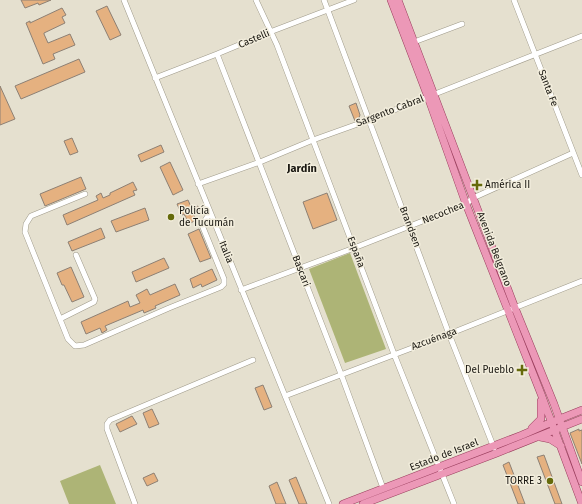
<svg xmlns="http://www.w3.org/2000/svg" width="582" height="504" viewBox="0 0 582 504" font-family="'Fira Sans',sans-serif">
	<rect width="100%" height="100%" fill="#e5e0cf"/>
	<path fill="#adb476" d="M350,253L386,349L345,363L309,269Z
		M100,465L116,504H69L60,481Z"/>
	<path fill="#e5b180" stroke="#8d8074" d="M21,0H51L39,5L38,3L25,8Z
		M107,6L121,35L110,40L96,11Z
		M62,8L66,15L62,17L65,23L44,33V34L48,43L70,34L75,45L53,54L55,59L43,64L26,23L30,21V23Z
		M79,59L85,72L21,99L15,86Z
		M0,86L15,119L0,125Z
		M356,103L360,115L358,120L355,121L349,106Z
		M72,138L78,152L70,155L64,141Z
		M161,145L164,152L141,162L138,155Z
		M170,162L183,190L173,195L160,167Z
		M81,177L86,189L45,206L40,194Z
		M133,182L137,190L133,191L135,195L67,225L63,215L98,200L96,196L101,193L103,198L110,195V193Z
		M327,193L337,220L313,229L303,202Z
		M188,200L192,209L198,206L200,210L193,213L196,220L189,224L184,214L182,215L177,204Z
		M145,208L149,220L116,232L111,221Z
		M101,228L105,238L72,251L68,242Z
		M199,229L211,258L200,262L188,234Z
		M164,258L169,268L136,282L132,272Z
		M71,267L84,297L72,302L64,285H62L57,273Z
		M212,269L217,280L202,287L201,284L193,288L190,279Z
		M175,284L180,295L155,306L156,308L144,313L143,310L105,326L107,330L102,333L100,328L86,334L81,322L128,301L130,307L140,303L136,295L147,289L150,295Z
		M263,385L272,407L264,410L255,388Z
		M152,409L159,424L149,428L143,413Z
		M132,416L137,424L120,432L116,424Z
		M579,429V431L582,430V464L570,433Z
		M544,455L562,504H555L537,457Z
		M509,462L525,504H518L503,465Z
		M154,473L158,481L147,486L143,478Z
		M296,477L307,504H299L289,480Z
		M277,482L286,504H276L269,486Z"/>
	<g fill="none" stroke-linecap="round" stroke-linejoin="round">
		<defs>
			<path id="minor" d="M124,0L329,504
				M256,0L277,45L394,354L454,504
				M324,0L449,334L494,448
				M514,0L582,175
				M414,42L462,24
				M217,54L341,374L383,488
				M155,78L217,54L270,32L354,0
				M198,184L260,162L313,140L369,120L582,36
				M85,194L31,216L26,224L25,232L68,339L75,346L84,345L169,308L221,287L224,284V279L202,225L210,213
				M241,290L354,248L466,204L473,198L573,153
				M60,319L94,302L95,299L76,255
				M285,396L449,334L582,281
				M135,504L107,429V424L110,420L253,360"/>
			<path id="major" d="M391,0L428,97L466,204L541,394L582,504
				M398,0L515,308L554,404L582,482
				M532,428L541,419V401
				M540,437L550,439L561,446
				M343,504L522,435L552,422L582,410
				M363,504L497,453L582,419"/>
		</defs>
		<use href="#minor" stroke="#9f9a8a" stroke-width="6"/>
		<use href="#major" stroke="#9a3e5d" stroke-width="8"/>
		<use href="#minor" stroke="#fff" stroke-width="5"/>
		<use href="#major" stroke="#ec98b7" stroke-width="7"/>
	</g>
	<g fill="#656a0a" stroke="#f2eddc" stroke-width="1.5">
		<path d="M475 179h4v4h4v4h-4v4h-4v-4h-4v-4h4z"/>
		<circle cx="171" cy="217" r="4"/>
		<path d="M520 364h4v4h4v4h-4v4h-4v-4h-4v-4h4z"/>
		<circle cx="550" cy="481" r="4"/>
	</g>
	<g text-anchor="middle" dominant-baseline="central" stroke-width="3" stroke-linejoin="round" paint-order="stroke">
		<g font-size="10" fill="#181610" stroke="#f2eddc">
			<text transform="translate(254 39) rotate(-23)">Castelli</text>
			<text transform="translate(548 88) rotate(69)">Santa Fe</text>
			<text transform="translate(390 111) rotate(-21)">Sargento Cabral</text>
			<text transform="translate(443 213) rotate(-22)">Necochea</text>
			<text transform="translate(410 227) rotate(69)">Brandsen</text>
			<text transform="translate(494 249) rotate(69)">Avenida Belgrano</text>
			<text transform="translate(226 252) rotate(68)">Italia</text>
			<text transform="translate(356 252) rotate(69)">España</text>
			<text transform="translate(301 271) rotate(69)">Bascari</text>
			<text transform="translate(434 339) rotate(-20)">Azcuénaga</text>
			<text transform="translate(444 455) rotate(-21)">Estado de Israel</text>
		</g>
		<g font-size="10" fill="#181610" stroke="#f2eddc" text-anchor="start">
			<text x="485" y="185">América II</text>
			<text x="179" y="211">Policía<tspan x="179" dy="12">de Tucumán</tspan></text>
			<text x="514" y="370" text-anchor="end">Del Pueblo</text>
			<text x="542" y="481" text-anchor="end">TORRE 3</text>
		</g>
		<g font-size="11" font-weight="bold" fill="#181610" stroke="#f2eddc">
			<text x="302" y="168">Jardín</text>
		</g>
	</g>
</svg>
